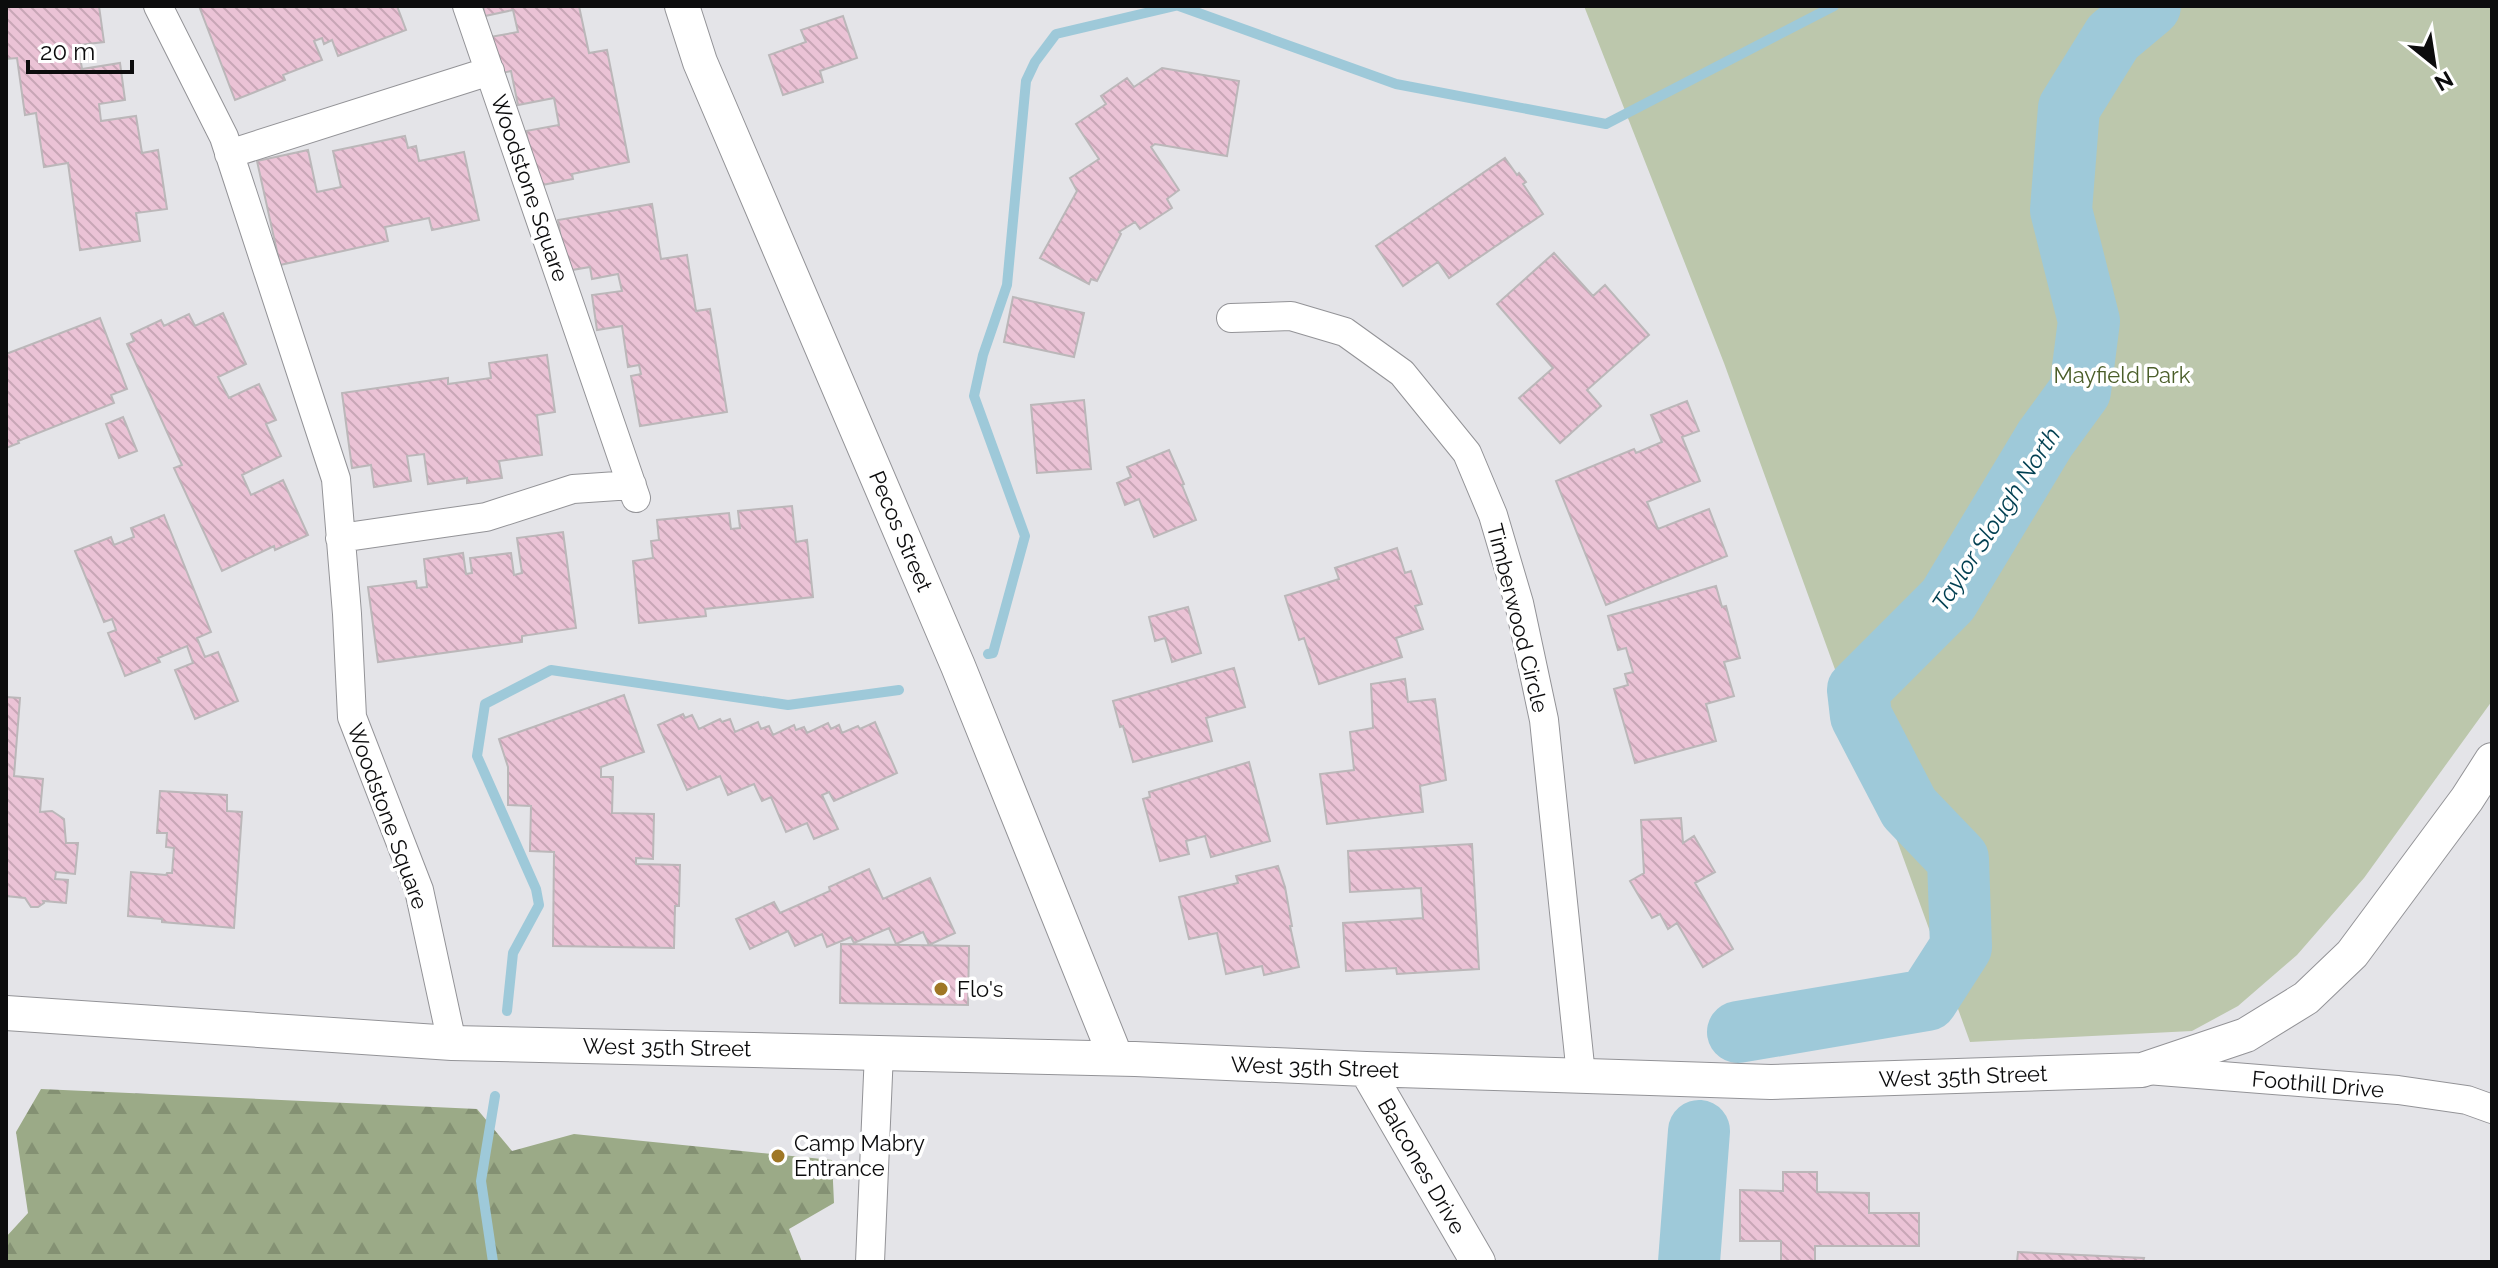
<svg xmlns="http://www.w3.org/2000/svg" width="2498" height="1268" viewBox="0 0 2498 1268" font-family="Raleway,sans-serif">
	<defs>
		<pattern id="forest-firs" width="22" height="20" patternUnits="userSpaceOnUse" patternTransform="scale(2)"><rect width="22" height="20" fill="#9baa87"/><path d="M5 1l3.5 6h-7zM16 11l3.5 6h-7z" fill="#849173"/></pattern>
		<pattern id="building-back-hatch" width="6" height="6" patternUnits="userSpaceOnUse" patternTransform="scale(2)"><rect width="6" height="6" fill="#ebc3d6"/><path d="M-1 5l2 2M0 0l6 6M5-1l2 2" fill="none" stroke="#c8a6b6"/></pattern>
	</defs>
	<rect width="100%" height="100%" fill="#e4e4e8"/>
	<path fill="#bcc7ac" d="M1584,6H2492V701L2364,878L2297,955L2238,1006L2192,1031L1970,1042L1724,363Z"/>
	<path fill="url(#forest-firs)" d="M41,1089L477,1109L512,1151L574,1134L832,1160L834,1203L789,1229L802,1262H6V1237L28,1213L16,1132Z"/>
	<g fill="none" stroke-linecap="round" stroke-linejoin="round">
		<path stroke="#9ec9d9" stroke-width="10" d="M1179,6L1396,84L1606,124L1834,6
			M988,654L993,653L1025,536L974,396L983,355L1007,285L1026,81L1035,62L1056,34L1175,6
			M507,1011L513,953L539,905L536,889L477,756L485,704L551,670L788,705L899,690
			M493,1262L481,1181L495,1096"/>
		<path stroke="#9ec9d9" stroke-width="62" d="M1738,1032L1927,1000L1961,947L1958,859L1909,808L1861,716L1858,690L1948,600L2045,439L2080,391L2089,321L2061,210L2069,108L2113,37L2150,6
			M1689,1262L1699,1131"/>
	</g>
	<path fill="url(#building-back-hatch)" stroke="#bbb7b9" stroke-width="2" d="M6,6H99L104,42L78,45L82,69L120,63L125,100L99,104L101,121L136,116L142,153L158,150L167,209L136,213L140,241L80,250L68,163L44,167L36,113L25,115L17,58L6,59Z
		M199,6H397L406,30L338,56L332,40L324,44L322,38L314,41L322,60L283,75L285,80L235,100Z
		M483,6H579L589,53L607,50L629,162L572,174L573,179L537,186L526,131L559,125L554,98L518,105L511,71L497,74L490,37L518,32L513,10L485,16Z
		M843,16L857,58L820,71L823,82L783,95L769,55L806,42L801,30Z
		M1162,68L1239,81L1227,156L1155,144L1151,147L1179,190L1167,199L1172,208L1140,229L1135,222L1119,232L1121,234L1097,281L1091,279L1089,284L1040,258L1077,191L1070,178L1099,159L1076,124L1106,104L1101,96L1127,78L1134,87Z
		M405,136L408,148L416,146L419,161L464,152L479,220L432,230L429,218L385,227L388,241L280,265L257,161L308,150L317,192L341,187L333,151Z
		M1505,158L1517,175L1519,173L1526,182L1523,184L1543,214L1449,278L1438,262L1403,286L1376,246Z
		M652,204L661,259L687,255L696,311L710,309L727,412L640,426L631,376L641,374L639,365L628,367L622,326L597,330L592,295L622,291L618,274L592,279L590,267L566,271L558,220Z
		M1554,253L1593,296L1605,285L1649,335L1587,390L1601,406L1560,443L1519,398L1553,368L1497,304Z
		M1013,297L1084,313L1074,357L1004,342Z
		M223,313L246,364L218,377L229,398L259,384L276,420L266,424L281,456L242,475L251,495L283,480L308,535L275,550L274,546L222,571L174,468L182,465L127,344L134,341L131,334L161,320L164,326L189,314L195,326Z
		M100,318L127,389L111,395L114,403L18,441L19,443L6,448V354Z
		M547,355L555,412L537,415L542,455L499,461L502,478L467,483V478L428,484L424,454L407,456L411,481L374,487L371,465L352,468L342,393L448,378V384L491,378L489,363Z
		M1084,400L1091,469L1037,473L1031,405Z
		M1687,401L1699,431L1682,437L1700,481L1647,502L1658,529L1709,509L1727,556L1606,605L1556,481L1634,449L1636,453L1662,442L1651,415Z
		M123,417L137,451L119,458L106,424Z
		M1169,450L1184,484L1182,485L1196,520L1154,537L1139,499L1125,505L1117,483L1131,477L1127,467Z
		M792,506L796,542L807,540L813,597L705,609L706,616L639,623L633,561L653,558L651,541L659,540L657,520L729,513L731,529L740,528L738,511Z
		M164,515L211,632L197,638L205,657L218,652L238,701L195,719L175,670L193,663L187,646L158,658L160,662L125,676L108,633L116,630L112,619L104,622L75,551L111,537L114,545L134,537L131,528Z
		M563,532L576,628L522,636V642L378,662L368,587L416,581L417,588L427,587L424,559L463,553L466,574L472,573L470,558L511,553L514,575L522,573L517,538Z
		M1397,548L1405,573L1411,571L1422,604L1415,606L1423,629L1396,638L1402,657L1319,684L1304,638L1299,640L1285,596L1339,579L1335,568Z
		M1716,586L1722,607L1726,606L1740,658L1724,662L1734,696L1706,704L1716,741L1635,763L1614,689L1628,685L1625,674L1633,672L1626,648L1618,650L1608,616Z
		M1188,607L1201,653L1172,662L1165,638L1155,641L1149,617Z
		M1234,668L1245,707L1206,718L1212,741L1133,762L1123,726L1120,727L1113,701Z
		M1405,679L1408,702L1435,699L1446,780L1420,786L1423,812L1327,824L1320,774L1354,770L1350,732L1373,728L1371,684Z
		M624,695L644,752L601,767V777H613L612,813L654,814L653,859L636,858V864L680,865L679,906H675L674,948L553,946L554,852L530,851L531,806L508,805V767L499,739Z
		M6,697L20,698L14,776L43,779L40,812L52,811L64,819L66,843H78L75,874L56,872L55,879L68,880L66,903L43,901L44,903L38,907H31L25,898L6,896Z
		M683,714L685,718L692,715L699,729L720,719L722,722L730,719L735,732L758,722L761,729L769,726L773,735L794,725L796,730L804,727L807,733L828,723L831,729L839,725L842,733L858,726L860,729L875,722L897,773L834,801L829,792L822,795L838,829L814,839L807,823L786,832L771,797L762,801L754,784L728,795L720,776L687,790L658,725Z
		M1249,762L1270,841L1211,857L1205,836L1186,841L1189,854L1160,861L1143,799L1150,797L1149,792Z
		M160,791L227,795V811L242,812L234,928L162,922V919L128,916L131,872L166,875L167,873H172L174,848L166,847L167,833H157Z
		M1681,818L1683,843L1694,836L1715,872L1695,883L1733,949L1703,967L1677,923L1668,929L1660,914L1652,918L1630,881L1644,873L1641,820Z
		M1472,844L1479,969L1397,974L1396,968L1346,971L1343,923L1423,918L1421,888L1350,892L1348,851Z
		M1278,866L1285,887L1292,926H1290L1299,967L1264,975L1262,966L1226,974L1217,933L1189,939L1179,897L1238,883L1236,876Z
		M869,869L883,899L930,878L955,933L929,945L923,932L896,944L889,928L854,943L851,937L827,947L822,934L795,946L788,931L750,949L736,919L774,902L780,913L830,891L829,887Z
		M841,944L969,946L968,1005L840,1003Z
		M1783,1172H1817V1192L1869,1193V1213H1919V1246H1815V1262H1781V1241H1740V1190L1783,1191Z
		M2018,1252L2144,1258L2143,1262H2017Z"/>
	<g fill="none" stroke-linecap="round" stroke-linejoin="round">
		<defs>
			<path id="minor" d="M158,6L224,137L336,479L347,614L352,717L419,890L452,1043
				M467,6L636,498
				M229,154L490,71
				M1231,318L1291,316L1345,332L1402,373L1467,453L1493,515L1519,603L1544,720L1581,1075
				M340,538L486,517L573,489L632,485
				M2147,1070L2398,1090L2467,1100L2492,1109
				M870,1262L879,1052"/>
			<path id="tertiary" d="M682,6L700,62L958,666L1116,1058
				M6,1013L452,1043L1135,1059L1366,1069L1650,1078L1771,1082L2142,1070L2246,1035L2306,998L2352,954L2467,799L2492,760
				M1366,1069L1478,1262"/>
		</defs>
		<use href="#minor" stroke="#939397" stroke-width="30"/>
		<use href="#tertiary" stroke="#939397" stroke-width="36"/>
		<use href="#minor" stroke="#fff" stroke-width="28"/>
		<use href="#tertiary" stroke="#fff" stroke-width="34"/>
	</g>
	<g fill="#9f7725" stroke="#fff" stroke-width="3">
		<circle cx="941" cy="989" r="8"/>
		<circle cx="778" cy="1156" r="8"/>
	</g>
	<g text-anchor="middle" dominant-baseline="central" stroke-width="7" stroke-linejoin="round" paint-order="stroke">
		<g font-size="22" fill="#0c0c0d" stroke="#fff">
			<text transform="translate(530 188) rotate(71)">Woodstone Square</text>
			<text transform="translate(901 531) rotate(67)">Pecos Street</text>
			<text transform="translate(1518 618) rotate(76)">Timberwood Circle</text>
			<text transform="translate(388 816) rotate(70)">Woodstone Square</text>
			<text transform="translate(667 1047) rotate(1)">West 35th Street</text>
			<text transform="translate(1315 1067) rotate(2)">West 35th Street</text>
			<text transform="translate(1963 1076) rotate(-2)">West 35th Street</text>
			<text transform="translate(2318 1084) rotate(5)">Foothill Drive</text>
			<text transform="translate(1422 1166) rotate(60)">Balcones Drive</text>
		</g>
		<g font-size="22" fill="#4b5e29" stroke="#fff">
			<text x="2122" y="375">Mayfield Park</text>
		</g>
		<g font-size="22" fill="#0c0c0d" stroke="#fff" text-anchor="start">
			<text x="957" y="989">Flo's</text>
			<text x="794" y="1143">Camp Mabry<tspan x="794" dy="25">Entrance</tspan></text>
		</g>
		<g font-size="24" font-style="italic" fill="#003f51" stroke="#fff">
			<text transform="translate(1996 519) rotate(-57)">Taylor Slough North</text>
		</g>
	</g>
	<rect width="2498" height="1268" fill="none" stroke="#0c0c0d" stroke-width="16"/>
	<g transform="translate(2434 64) rotate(150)" stroke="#ffffff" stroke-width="6" paint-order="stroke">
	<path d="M0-6L14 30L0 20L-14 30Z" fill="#0c0c0d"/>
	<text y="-12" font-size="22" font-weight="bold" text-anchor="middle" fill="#0c0c0d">N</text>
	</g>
	<path d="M28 60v12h104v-12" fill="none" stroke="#0c0c0d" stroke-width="4"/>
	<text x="40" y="60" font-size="24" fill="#0c0c0d" stroke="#ffffff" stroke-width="6" paint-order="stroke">20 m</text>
</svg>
